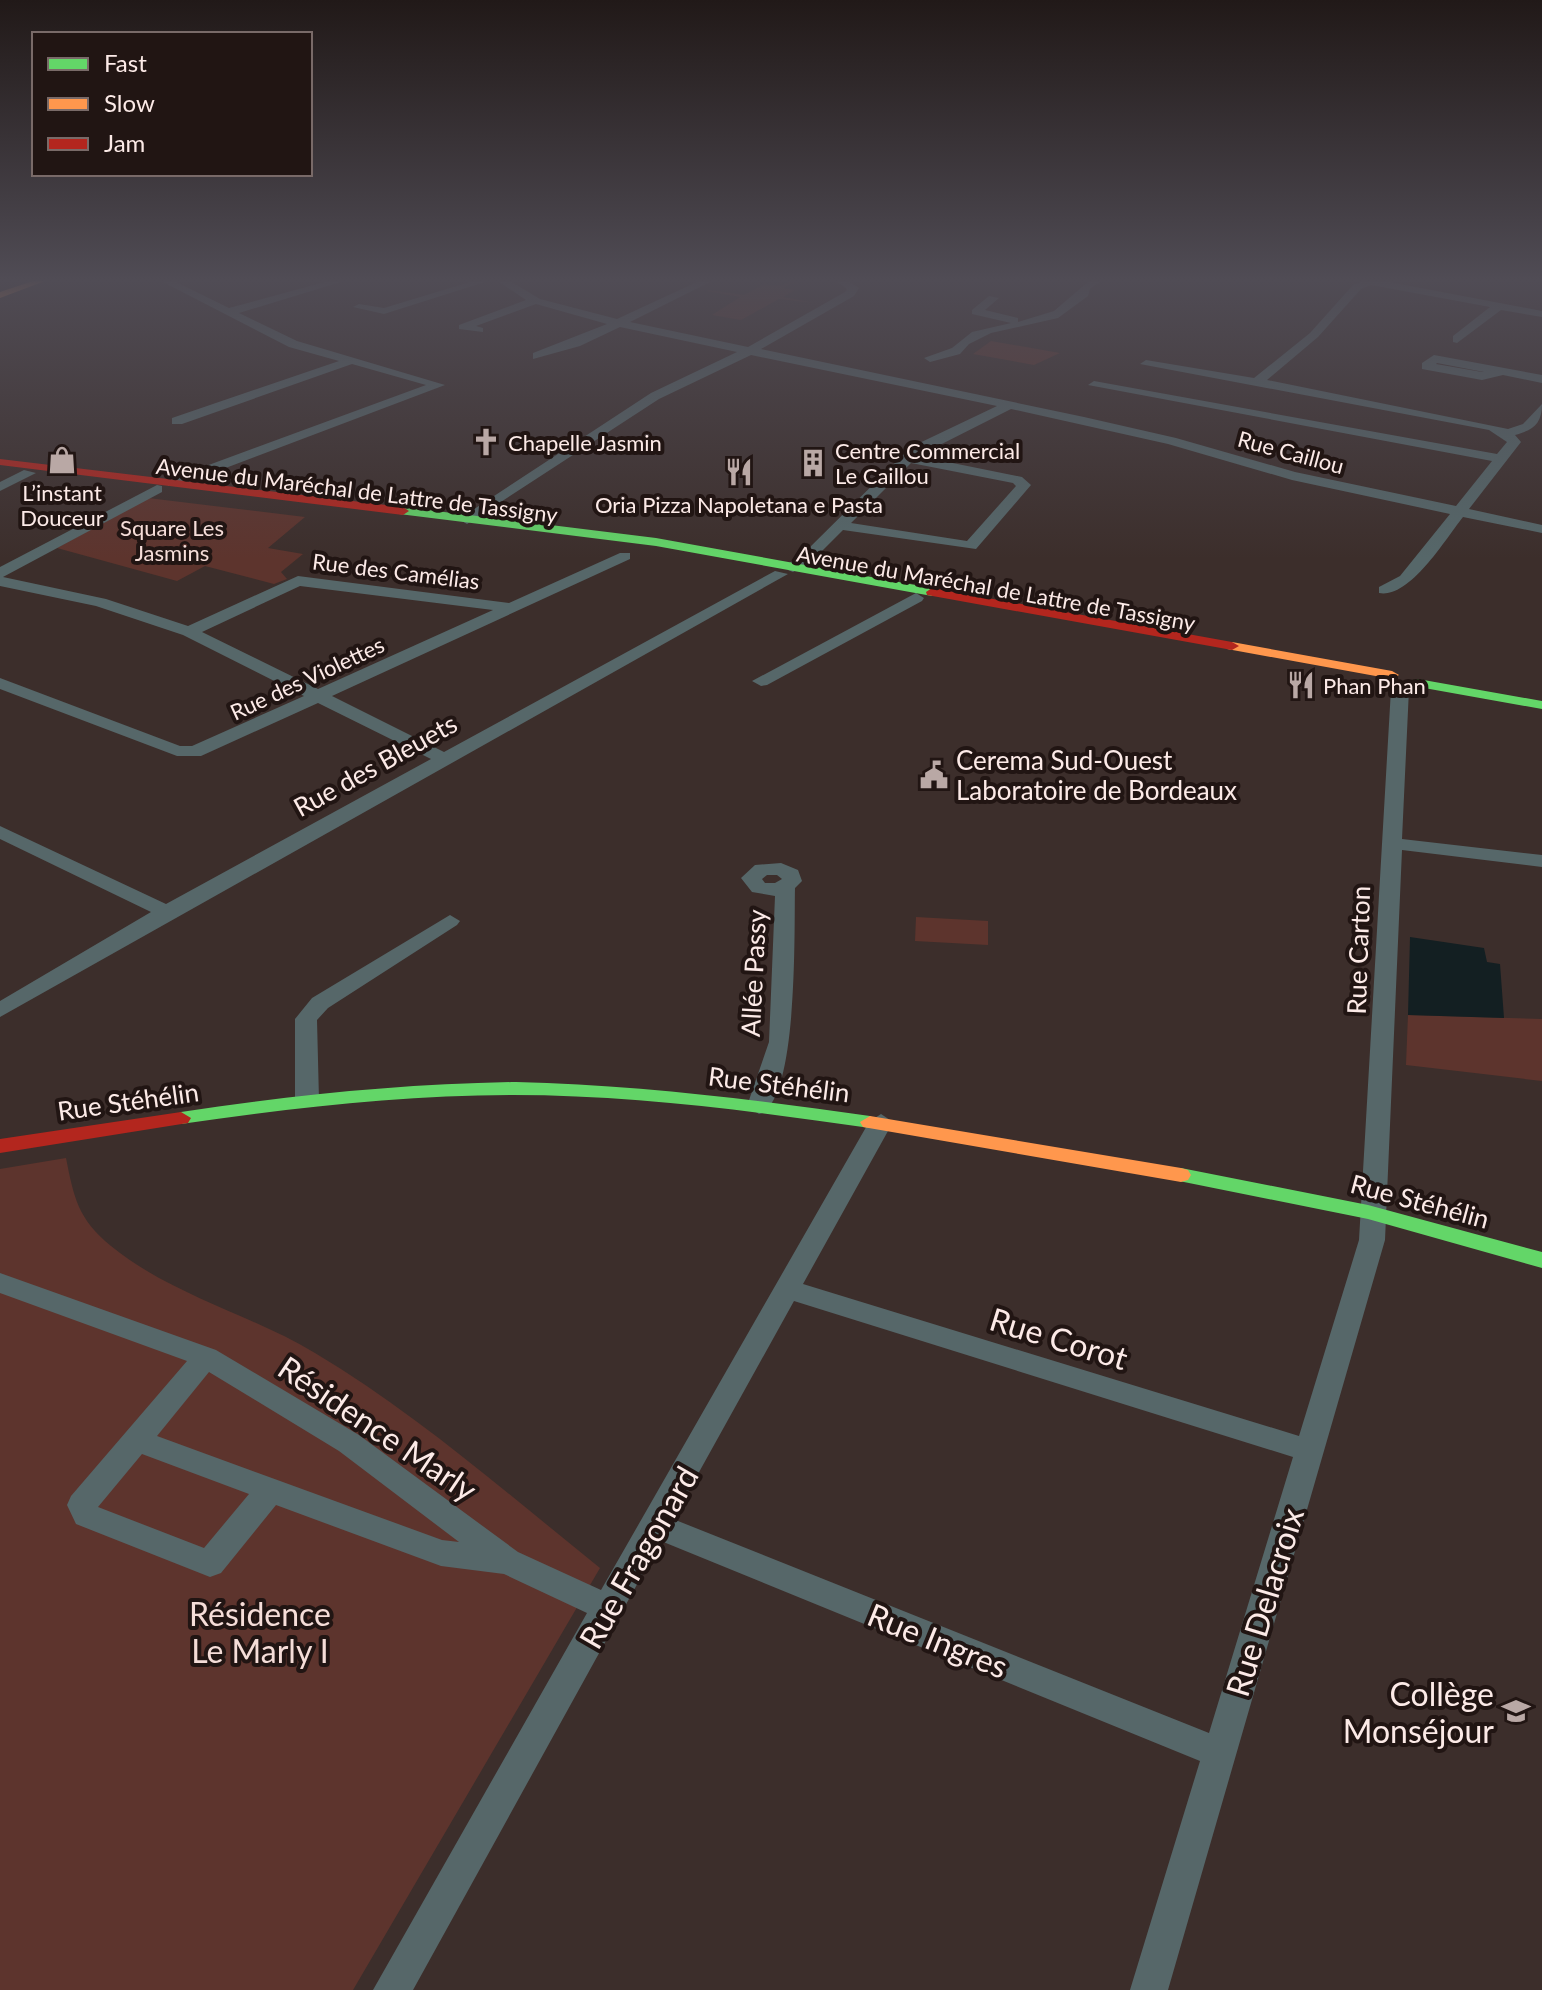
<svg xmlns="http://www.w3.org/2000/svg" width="1542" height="1990" viewBox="0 0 1542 1990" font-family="Lato,sans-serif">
	<rect width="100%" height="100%" fill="#3c2e2b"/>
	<path fill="#5d342d" d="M792,281H797L783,288L795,290L783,297L814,303L779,299L741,320L712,315L740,297L707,291L709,290L744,295L764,284L780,286Z
		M991,341L1060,353L1034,365L973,354Z
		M148,498L305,517L268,548L303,554L281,572L287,579L274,584L205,566L177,581L57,548Z
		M916,917L988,921V945L915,941Z
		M1408,1015L1542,1019V1081L1406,1065Z
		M66,1158C74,1198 78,1219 111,1246C171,1295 250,1314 315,1353C417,1414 508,1494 600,1568L353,1990H0V1169Z"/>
	<path fill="#131f22" d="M1410,937L1484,948L1487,962L1500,964L1504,1018L1408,1015Z"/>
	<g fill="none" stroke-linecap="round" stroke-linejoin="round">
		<path fill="#566769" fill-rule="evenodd" d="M161,281H174L229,308L328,281H344L239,313L297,341L445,385L178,486H168V480L426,385L352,364L182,424H172V418L339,361L289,347Z
			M473,281H488L384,314L353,307L359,304L384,308Z
			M498,281H510L540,299L617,319L699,281H712L630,322L748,347L845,292L847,289L836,281H848L859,288L854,296L761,349L1084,417L1176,438L1295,472L1456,506L1492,461L1088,385L1094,381L1497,454L1507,442L1489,430L1140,364L1146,360L1254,378L1310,333L1353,285L1362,281H1384L1542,311V317L1501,310L1457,343L1453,342V336L1490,307L1371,285L1361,289L1318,337L1267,380L1508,429L1523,424L1542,404C1542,424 1533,430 1515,435L1521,442L1469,509L1542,525V533L1463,517C1446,538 1410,599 1379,593V587L1400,576L1450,514L1292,480L1168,444L1011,409L918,456L1022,477L1031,485L976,549L843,530L815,558L793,572L788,570V564L805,552L911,447L997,406L751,355L659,399L467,524L460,520L462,517L651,393L737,352L620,327L580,346L533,359V353L607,324L536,304L476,326L483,328V332L459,329V325L526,300ZM911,463L1013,483L1016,486L967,541L851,523Z
			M1089,281H1101L1090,289L1088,296L1058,318L991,333L969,344L960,354L930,362L924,358L952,348L972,332L1011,323L972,314V310L989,296L999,298L985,310L1018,318V322L1054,311Z
			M1434,355L1542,375V383L1503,375L1482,380L1422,369V363ZM1436,364L1437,363L1484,372H1482Z
			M24,470L36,473L0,491V482Z
			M157,485L162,486V492L3,577L106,599L188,626L298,576L509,603L620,553H630V559L332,696L444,752L775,571L788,574L0,1017V1001L151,912L0,839V826L166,904L431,759L318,703L201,756H177L0,689V678L180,746H192L304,696L183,635L96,606L0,586V567ZM300,586L493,610L318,689L202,632Z
			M916,593L924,598L922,601L767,685L761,686L752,681Z
			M1400,684L1409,689L1402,839L1542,855V867L1402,850L1385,1240L1168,1990H1130L1200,1761L661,1541L413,1990H373L587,1613L504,1574L441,1566L276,1505L221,1573L210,1577L76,1524L67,1505L71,1496L187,1361L0,1293V1273L216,1350L359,1435L518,1552L601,1590L869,1122L881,1114L893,1122L803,1284L1299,1436L1359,1240L1391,689ZM794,1301L1293,1457L1209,1733L673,1519ZM209,1372L339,1451L459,1542L442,1540L157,1436ZM142,1454L249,1494L204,1548L98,1507Z
			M781,863L798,870L802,881L795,888C794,926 799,1103 759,1114L747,1106L769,1042L775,896L752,892L741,878L755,865ZM767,875H777L782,879L775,883H765L762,879Z
			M450,915L460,921L457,925L328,1008L317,1020L319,1100L315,1105H299L295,1100V1019L312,998Z"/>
		<path fill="#63d668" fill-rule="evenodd" d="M403,507L656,538L932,588L938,592L932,596L656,546L399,514L397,511Z
			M1418,679L1542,701V709L1413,686V680Z
			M516,1082C635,1085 752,1099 870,1116L880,1122L870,1128C752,1111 633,1095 513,1095C402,1095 291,1108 181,1124L171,1118L181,1112C292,1095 403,1084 516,1082Z
			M1181,1168L1368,1205L1542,1252V1268L1368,1219L1174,1180L1171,1175L1174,1170Z"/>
		<path fill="#ff974d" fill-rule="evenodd" d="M33,281H45L0,298V292Z
			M1232,642L1392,671L1399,675L1392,679L1227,649L1225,646Z
			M870,1116L1181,1168L1188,1170L1191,1175L1188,1180L1181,1182L863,1127L860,1122Z"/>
		<path fill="#b3261e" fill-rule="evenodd" d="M0,459L403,507L409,511L403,515L0,465Z
			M932,588L1232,642L1239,646L1232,650L927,595L926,592Z
			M181,1112L191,1118L188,1123L0,1153V1139Z"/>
	</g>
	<linearGradient id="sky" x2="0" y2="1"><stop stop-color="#211918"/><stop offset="0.5" stop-color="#504c55"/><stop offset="1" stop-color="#504c55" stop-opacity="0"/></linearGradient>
	<rect width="1542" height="559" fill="url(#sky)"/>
	<defs>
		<symbol id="church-bare" viewBox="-9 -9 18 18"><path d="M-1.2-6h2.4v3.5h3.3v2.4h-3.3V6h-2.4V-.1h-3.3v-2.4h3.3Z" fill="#b9a8a5" stroke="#211513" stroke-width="2.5" paint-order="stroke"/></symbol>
		<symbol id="shop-bare" viewBox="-9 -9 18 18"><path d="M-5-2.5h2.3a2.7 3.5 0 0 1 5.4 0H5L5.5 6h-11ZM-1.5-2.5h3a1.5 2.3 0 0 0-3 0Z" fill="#b9a8a5" stroke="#211513" stroke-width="2.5" paint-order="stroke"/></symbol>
		<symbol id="building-bare" viewBox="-9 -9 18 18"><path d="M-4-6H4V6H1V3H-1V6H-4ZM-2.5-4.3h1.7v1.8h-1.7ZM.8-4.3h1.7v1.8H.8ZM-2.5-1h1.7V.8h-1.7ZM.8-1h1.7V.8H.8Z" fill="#b9a8a5" stroke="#211513" stroke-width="2.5" paint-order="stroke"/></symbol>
		<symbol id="restaurant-bare" viewBox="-9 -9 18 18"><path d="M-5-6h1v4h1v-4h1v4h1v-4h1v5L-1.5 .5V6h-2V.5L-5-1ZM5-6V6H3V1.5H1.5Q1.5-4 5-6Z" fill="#b9a8a5" stroke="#211513" stroke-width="2.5" paint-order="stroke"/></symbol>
		<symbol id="civic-bare" viewBox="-9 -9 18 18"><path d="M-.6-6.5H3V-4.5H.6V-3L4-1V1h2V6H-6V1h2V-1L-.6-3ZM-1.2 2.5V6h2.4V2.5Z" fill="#b9a8a5" stroke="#211513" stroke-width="2.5" paint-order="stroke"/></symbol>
		<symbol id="school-bare" viewBox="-9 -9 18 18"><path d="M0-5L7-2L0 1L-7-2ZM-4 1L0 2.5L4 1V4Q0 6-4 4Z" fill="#b9a8a5" stroke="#211513" stroke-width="2.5" paint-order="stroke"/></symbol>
	</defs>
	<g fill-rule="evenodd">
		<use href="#church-bare" x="466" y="422" width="40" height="40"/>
		<use href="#shop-bare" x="42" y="440" width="40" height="40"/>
		<use href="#building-bare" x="793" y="443" width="40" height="40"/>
		<use href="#restaurant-bare" x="719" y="452" width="40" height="40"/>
		<use href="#restaurant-bare" x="1281" y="665" width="40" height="40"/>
		<use href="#civic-bare" x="914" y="755" width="40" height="40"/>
		<use href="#school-bare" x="1496" y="1691" width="40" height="40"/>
	</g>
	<g text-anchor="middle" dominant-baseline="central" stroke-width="8" stroke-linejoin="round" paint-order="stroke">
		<g font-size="22" fill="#fceae7" stroke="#211513" text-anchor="start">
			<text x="508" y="442">Chapelle Jasmin</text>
			<text x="835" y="450">Centre Commercial<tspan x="835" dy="25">Le Caillou</tspan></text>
			<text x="62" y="492" text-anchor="middle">L’instant<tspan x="62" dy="25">Douceur</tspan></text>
			<text x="739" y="504" text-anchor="middle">Oria Pizza Napoletana e Pasta</text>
			<text x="1323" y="685">Phan Phan</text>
		</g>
		<g font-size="22" fill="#fceae7" stroke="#211513">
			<text transform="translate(1291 452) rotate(15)">Rue Caillou</text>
			<text transform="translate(357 490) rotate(7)">Avenue du Maréchal de Lattre de Tassigny</text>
			<text transform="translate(396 571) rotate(7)">Rue des Camélias</text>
			<text transform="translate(996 588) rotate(10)">Avenue du Maréchal de Lattre de Tassigny</text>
			<text transform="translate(307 678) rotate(-25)">Rue des Violettes</text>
		</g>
		<g font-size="22" fill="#f5ddd8" stroke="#211513">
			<text x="172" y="527">Square Les<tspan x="172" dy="25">Jasmins</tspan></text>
		</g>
		<g font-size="26" fill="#fceae7" stroke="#211513" text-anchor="start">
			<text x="956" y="760">Cerema Sud-Ouest<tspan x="956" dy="30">Laboratoire de Bordeaux</tspan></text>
		</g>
		<g font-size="26" fill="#fceae7" stroke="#211513">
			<text transform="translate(375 765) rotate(-29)">Rue des Bleuets</text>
			<text transform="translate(1358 950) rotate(-88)">Rue Carton</text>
			<text transform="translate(753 973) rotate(-87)">Allée Passy</text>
			<text transform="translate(779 1084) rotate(7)">Rue Stéhélin</text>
			<text transform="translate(128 1101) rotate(-8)">Rue Stéhélin</text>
			<text transform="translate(1420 1201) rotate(15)">Rue Stéhélin</text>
		</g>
		<g font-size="32" fill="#fceae7" stroke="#211513">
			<text transform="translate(1059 1338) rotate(17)">Rue Corot</text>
			<text transform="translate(378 1428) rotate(34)">Résidence Marly</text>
			<text transform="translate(638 1557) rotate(-60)">Rue Fragonard</text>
			<text transform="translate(1264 1602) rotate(-73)">Rue Delacroix</text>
			<text transform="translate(938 1640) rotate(22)">Rue Ingres</text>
		</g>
		<g font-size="32" fill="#f5ddd8" stroke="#211513">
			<text x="260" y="1613">Résidence<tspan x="260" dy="37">Le Marly I</tspan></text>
		</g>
		<g font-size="32" fill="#fceae7" stroke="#211513" text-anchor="end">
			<text x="1494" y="1693">Collège<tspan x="1494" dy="37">Monséjour</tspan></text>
		</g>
	</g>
	<rect x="32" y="32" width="280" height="144" fill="#211513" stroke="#796a68" stroke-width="2"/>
	<rect x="48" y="58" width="40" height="12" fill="#63d668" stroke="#796a68" stroke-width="2"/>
	<text x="104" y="72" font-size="24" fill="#fceae7">Fast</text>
	<rect x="48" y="98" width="40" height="12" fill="#ff974d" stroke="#796a68" stroke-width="2"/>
	<text x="104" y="112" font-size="24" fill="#fceae7">Slow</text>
	<rect x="48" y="138" width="40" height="12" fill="#b3261e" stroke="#796a68" stroke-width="2"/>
	<text x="104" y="152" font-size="24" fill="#fceae7">Jam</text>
</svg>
